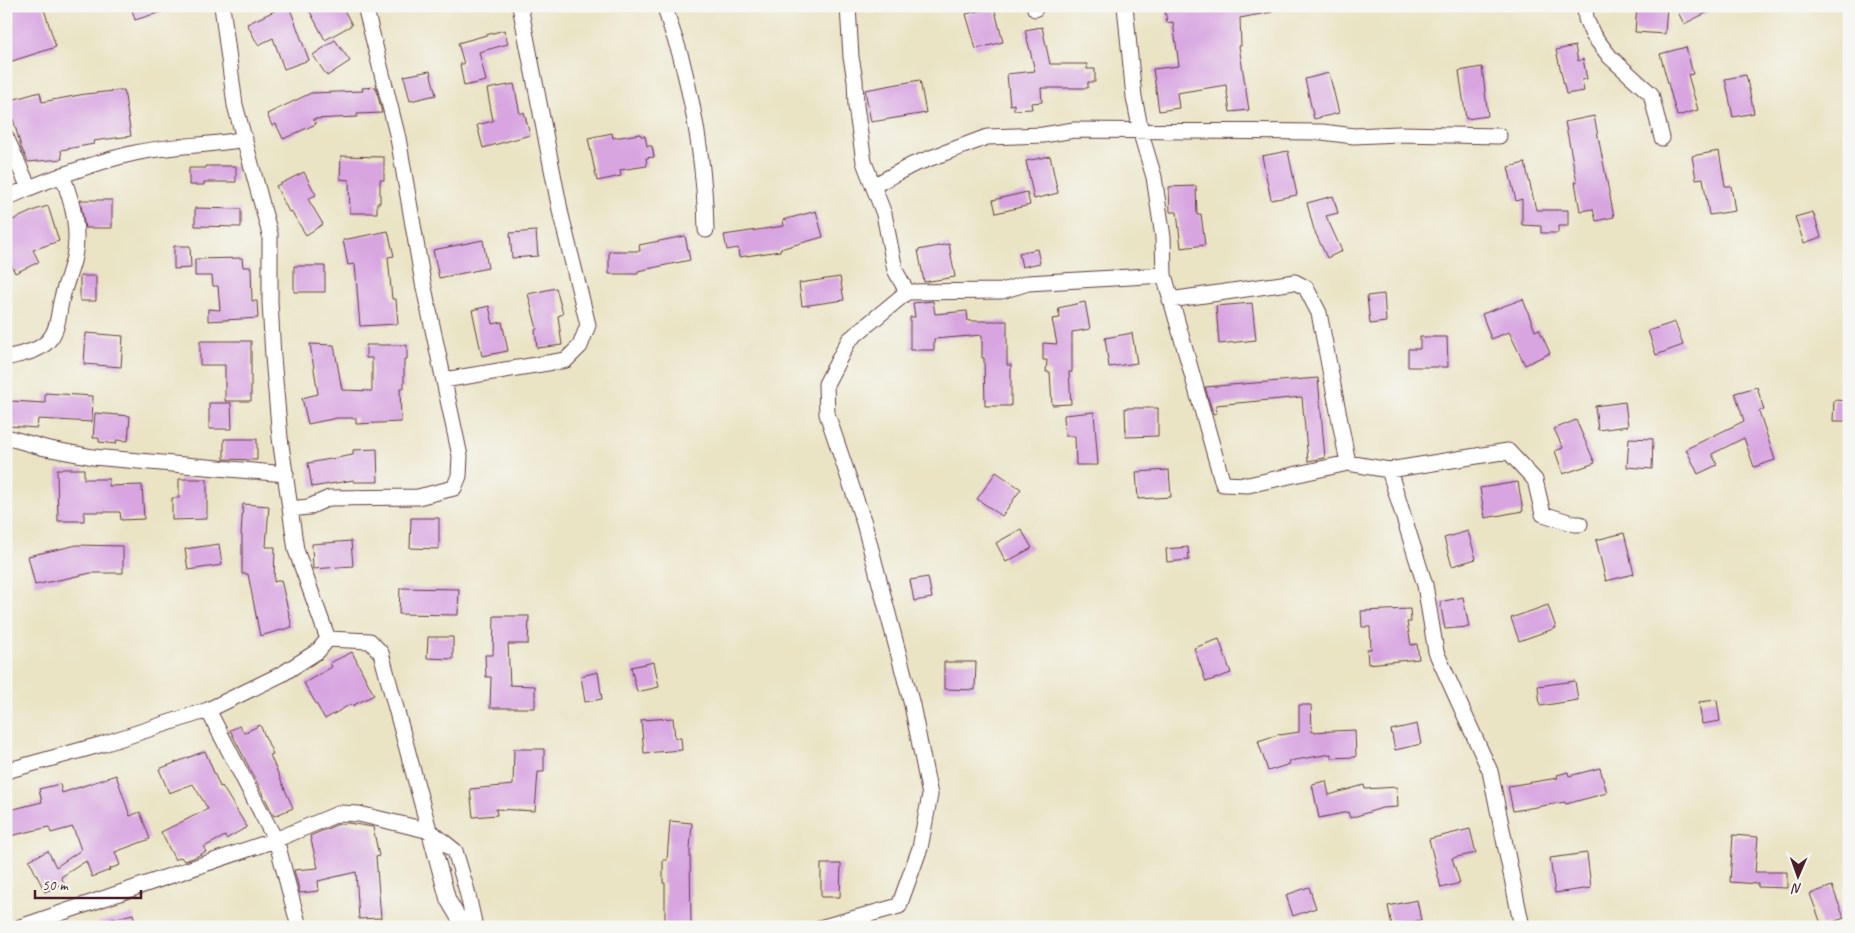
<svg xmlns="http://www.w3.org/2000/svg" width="1855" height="933" viewBox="0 0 1855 933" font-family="Caveat,sans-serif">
	<rect width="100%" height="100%" fill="#f6f6f2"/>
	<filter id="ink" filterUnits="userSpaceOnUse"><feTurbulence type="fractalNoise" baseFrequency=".02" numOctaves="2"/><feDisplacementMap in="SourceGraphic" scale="10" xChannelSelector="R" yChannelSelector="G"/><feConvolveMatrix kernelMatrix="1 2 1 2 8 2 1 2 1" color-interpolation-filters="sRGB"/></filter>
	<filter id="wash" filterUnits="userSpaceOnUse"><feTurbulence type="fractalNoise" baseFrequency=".0096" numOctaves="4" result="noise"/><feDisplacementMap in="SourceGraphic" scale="20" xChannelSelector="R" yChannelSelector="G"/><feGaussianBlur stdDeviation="1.12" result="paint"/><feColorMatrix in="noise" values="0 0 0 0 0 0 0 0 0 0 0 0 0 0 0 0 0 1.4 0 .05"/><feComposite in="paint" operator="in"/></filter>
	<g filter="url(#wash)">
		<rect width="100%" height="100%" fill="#eae4c5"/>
		<g id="blocks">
			<path fill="#d8a5e1" d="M6,6H43L56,47L6,63Z
				M131,6H171V9L135,20Z
				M285,6H289L309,60L284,69L273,38L258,45L247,24Z
				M307,6H342L352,25L325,40Z
				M1178,6H1271L1272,12L1240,18L1241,46H1239L1249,110L1230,112L1226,85L1177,93L1179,108L1159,111L1153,69L1179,66L1173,22L1167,23L1165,9Z
				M1637,6H1667L1665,34L1635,32Z
				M1675,6H1720L1684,24Z
				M994,7L1003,42L976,49L966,14Z
				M1042,27L1050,64H1087V69H1095V82H1088V88H1041L1042,102L1031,103L1032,109L1014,110V104L1010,105L1007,74L1035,71L1025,30Z
				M504,30L508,44L479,52L486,81L464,86L460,64H464L458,43Z
				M335,40L350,61L327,76L313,55Z
				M1575,46L1578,61L1583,59L1587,79L1582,80L1584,91L1566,94L1556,50Z
				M1686,47L1693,74L1688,75L1698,110L1677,116L1660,54Z
				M1482,67L1488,116L1466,119L1459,71Z
				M430,71L436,95L410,101L404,76Z
				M1329,73L1339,113L1314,119L1305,79Z
				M1746,75L1754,113L1733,117L1725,79Z
				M920,80L926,113L871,122L865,90Z
				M514,84L520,114L524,112L530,135L483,148L477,125L493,121L487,89Z
				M376,87L382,113L357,114V117L313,119L316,124L283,139L276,124L272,126L267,114L311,93L363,91L362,88Z
				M124,90L131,136L93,141L94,144L61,150L62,159L28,162L21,147L8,101L40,92L42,102L85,94Z
				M1594,116L1614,217L1596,221L1593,209L1580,211L1575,182H1577L1565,122Z
				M612,133L613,138L640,134L641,136H645L647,146H652L654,157L646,158L647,166L620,170L621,176L597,181L588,138Z
				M1288,151L1297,195L1271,200L1262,156Z
				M1719,151L1725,186H1731L1735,211L1709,215L1703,178L1696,179L1692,156Z
				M341,156L384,157V180H380V203H377V213H350L349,180L340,179Z
				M1050,156L1058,193L1034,199L1026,161Z
				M1525,163L1536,210H1568V226H1558V233H1541V226L1522,225V199L1516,201L1508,167Z
				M206,166H236V182H204V185H189V168H206Z
				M304,172L316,195L308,199L323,224L306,235L291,211L289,212L276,186Z
				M1196,186L1197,215L1201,214L1205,245L1181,248L1177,212H1170L1169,187Z
				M1027,192L1030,205L996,213L993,200Z
				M1333,196L1338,213L1326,216L1342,251L1327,258L1314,230L1307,203Z
				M80,200H112V228H85Z
				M48,206L59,241L33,250L39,262L15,273L6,254V223L35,210Z
				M195,208L241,209V227L195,226Z
				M816,211L823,237L780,249V251L739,257L738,248L727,250L724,235L784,226L783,220Z
				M1813,212L1821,237L1804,243L1795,217Z
				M388,231L394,256L388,257L392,299H396L398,324L360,326L355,264L348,265L343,240Z
				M536,231L538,256L512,258L510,233Z
				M685,236L690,260L638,271V274H609V251H640L639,245Z
				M483,240L488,268L439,278L433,250Z
				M949,244L955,277L924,282L918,250Z
				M174,246H190L191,268L174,269Z
				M1037,249L1040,263L1022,267L1019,253Z
				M242,258L243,267H251L252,301H257L258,318L208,321V309L220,310L218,286H213L212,276H195V259Z
				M294,266H325V292H294Z
				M80,276H96V301H80Z
				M840,277L844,300L802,306L799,283Z
				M556,288L563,314L558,316L562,345L537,348L535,330L537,329L528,294Z
				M1384,294L1386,322L1370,324L1367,296Z
				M1523,299L1535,331L1539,329L1550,353L1525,365L1509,332L1491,339L1482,314Z
				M933,301L935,314L967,311L968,321H1007V365H1011V406H985L984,358H982V335L934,339V350H910V317H915L913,303Z
				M1085,302L1090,329L1072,332V372H1069L1071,404L1052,405L1050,372H1046L1047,360H1043V343L1057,344L1052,319L1060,318L1058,308Z
				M1252,303L1256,340L1219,344L1216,306Z
				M489,306L493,324L502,322L508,351L482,356L472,310Z
				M1675,322L1683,345L1656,355L1648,331Z
				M86,333L123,336L121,367L84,364Z
				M1132,333L1137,363L1109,367L1105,338Z
				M1420,337H1447L1448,367H1408V349H1420Z
				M200,341H251V401H225V365H200Z
				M310,344L334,345L342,390L372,391V358H366V345H407V359H404V388H400L401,422L356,424V418H337L308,424L302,398L318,394Z
				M1318,378L1325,458L1308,461L1302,397L1216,405L1217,413L1213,414L1205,387Z
				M1757,387L1764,410L1759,411L1775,460L1754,467L1744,438L1712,454L1717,465L1698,474L1686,449L1744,421L1735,393Z
				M45,393L93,396L92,422L38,419L37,428L9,426L10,401L45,403Z
				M1834,400L1849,401V421H1833Z
				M1625,402L1628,426L1598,430L1595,406Z
				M209,403H231L232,429H209Z
				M1125,408H1158V436L1126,437Z
				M1094,412L1098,465H1076L1075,436H1065L1064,415Z
				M95,413L130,416L128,441L117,440L116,444L99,442V438H93Z
				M1576,420L1595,463L1563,474L1555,451L1563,448L1554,429Z
				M1629,438L1653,439L1652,469L1627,467Z
				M224,439H257V460L224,459Z
				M377,449L378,482H354V480L312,487L308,463L353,455V450Z
				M57,469H84V479H109V486L142,485L144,519L121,520L120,512H84V521H58Z
				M1169,470L1171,497L1138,499L1136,472Z
				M996,472L1021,489L1002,516L977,499Z
				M179,479H207V519L172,520V498H179Z
				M1518,482L1523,511L1485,518L1480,488Z
				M243,504L269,506L266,547H275L274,582L281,580L292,627L260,636L248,574H242V535H241Z
				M411,518H439V549L410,548Z
				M1021,529L1032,548L1006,562L996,543Z
				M1468,531L1476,559L1452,566L1444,538Z
				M1624,533L1634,574L1606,581L1596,540Z
				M351,541L353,566L313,569L312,544Z
				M219,544L222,565L188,570L185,549Z
				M77,545L123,546V573H91L35,585L28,556Z
				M1188,547L1189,560L1167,562L1166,549Z
				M928,577L932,598L914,601L910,580Z
				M400,588L459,589L458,615L399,614Z
				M1463,597L1469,627L1445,629L1440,602Z
				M1548,605L1556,628L1519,641L1511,618Z
				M1410,609L1411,622H1407L1411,645L1417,644L1419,659L1368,664L1367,649H1371L1370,627H1362L1361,611Z
				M494,616H529L528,644H508L510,685L535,686V708H490L491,677H486L485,655H493Z
				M428,637H453V659L427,658Z
				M1219,639L1231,673L1206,682L1194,648Z
				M352,652L374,695L352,706L351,704L325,719L304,683L332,667L330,663Z
				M654,662L659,687L637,692L631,667Z
				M944,662H976L975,690L944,689Z
				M598,672L602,699L585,702L581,676Z
				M1575,681L1578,700L1540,706L1538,686Z
				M1717,700L1720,721L1702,724L1699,702Z
				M1299,705H1311L1312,732L1355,730L1356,757L1331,758V754L1289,761L1290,764L1268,771L1258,741L1280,734V735L1299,732Z
				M673,718L675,738H681L682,750L644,753L641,720Z
				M1417,724L1421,744L1395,750L1391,730Z
				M260,725L273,754L270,755L293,808L274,816L230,730L240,726L244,733Z
				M514,749H544V772H538L535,811L496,809L497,815L473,817L470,789L513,785Z
				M205,751L220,787L222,786L247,827L226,839L225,836L204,847L206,852L193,858L184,861L181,857L175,860L161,832L208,809L193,784L169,793L159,769Z
				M1600,768L1607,793L1566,804L1565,802L1513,811L1508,786L1558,778L1557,775L1568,772L1569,776Z
				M116,775L130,816L140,812L150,839L115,852L120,865L109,869L110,870L92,877L86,861L61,877L64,883L45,892L29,860L48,851L56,867L81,850L73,827L51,833L49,827L6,837V811L42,802L39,789L60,784L62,793Z
				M1326,781L1329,795L1364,785L1365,789L1397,787L1398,807L1382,808L1350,818L1348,812L1319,818L1312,784Z
				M670,821L692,823L690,850L691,927H665V883H663V860H667Z
				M348,823L373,827L379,856L376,857L381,918L359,919L356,872L318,881L319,891L300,893L294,870L318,868L310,836L336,825Z
				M1470,829L1476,853L1452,858L1460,883L1441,888L1429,839Z
				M1733,835L1758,837L1755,872H1787V888L1758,887V884L1730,882Z
				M1587,853L1591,888L1555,893L1550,858Z
				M821,864H841L840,897H821Z
				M1832,886L1844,918L1822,926L1810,894Z
				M1309,887L1316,908L1293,916L1286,895Z
				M1417,900L1421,920L1392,926L1388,906Z
				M133,914L136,927H99V922Z"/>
		</g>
	</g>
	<g filter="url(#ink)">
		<use href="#blocks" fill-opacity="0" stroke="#623d42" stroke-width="1"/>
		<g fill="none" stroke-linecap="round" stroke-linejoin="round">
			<defs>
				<path id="minor" d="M665,6C669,25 677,42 682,61C696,116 705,174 706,230
					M848,6L851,57L855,80L856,106L864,162L884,214L895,270L907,292
					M1035,6V9
					M1125,6L1134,97L1142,137L1154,177L1163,237L1164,275L1223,484L1248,485L1348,463L1389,470L1508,451L1535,480L1543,514L1575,524H1580
					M1585,6L1586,19L1593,35L1610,57L1651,94L1662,138
					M6,137L29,188C64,174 99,161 135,153C171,145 209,146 245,139
					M873,186L912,165L987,137L1043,135L1074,130L1322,132L1354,136L1399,134L1499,136
					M6,198L29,188
					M1170,300L1295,282L1306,288L1319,313L1348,463
					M6,358C20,354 38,352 48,341C59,330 58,312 62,298C65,284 71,271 74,257C80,229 72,201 62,175
					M444,380L566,360L580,346L588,325L561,215L520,6
					M6,437L45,448L93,457L286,474
					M1389,470L1425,585L1436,652L1490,771L1522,927
					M290,509L309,507L329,498L418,497L454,488L459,476L460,456L423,283L398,138L365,6
					M328,639L370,641L381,653L448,900L464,927
					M208,710L277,843L299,927
					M6,771L103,744L208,710L282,674L318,651L328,639L296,550L280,438L273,357L270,302V234L235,105L222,6
					M20,927L275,840L340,813L359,814L430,831L455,851L467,891L475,927
					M823,927L899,906L920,848L930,795L912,705L864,523L827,414L826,384L849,340L907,292L1002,291L1028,283L1164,275"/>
			</defs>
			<use href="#minor" stroke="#623d42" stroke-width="17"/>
			<use href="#minor" stroke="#fff" stroke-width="15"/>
		</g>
	</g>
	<rect width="1855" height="933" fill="none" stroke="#f6f6f2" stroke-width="25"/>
	<g transform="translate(1798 876) rotate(182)" stroke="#f6f6f2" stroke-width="4" paint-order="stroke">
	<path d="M0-4L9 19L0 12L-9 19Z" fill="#4a1f2b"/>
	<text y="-8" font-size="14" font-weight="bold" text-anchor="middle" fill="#4a1f2b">N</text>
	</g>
	<path d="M35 890v8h106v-8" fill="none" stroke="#4a1f2b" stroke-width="2.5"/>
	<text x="42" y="890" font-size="15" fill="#4a1f2b" stroke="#f6f6f2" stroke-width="4" paint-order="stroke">50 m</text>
</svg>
